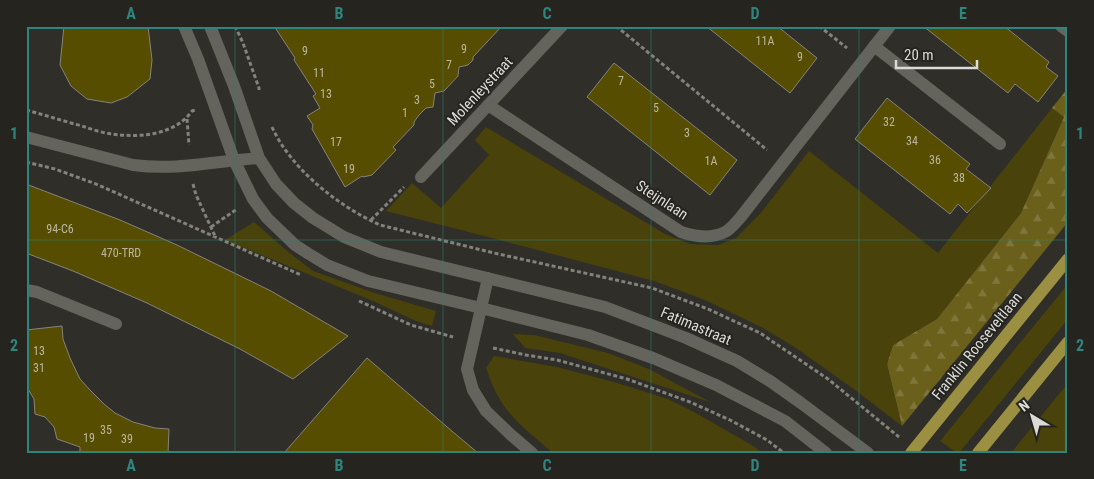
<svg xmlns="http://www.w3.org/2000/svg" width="1094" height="479" viewBox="0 0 1094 479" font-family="'Roboto Condensed',sans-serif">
	<defs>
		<pattern id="forest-firs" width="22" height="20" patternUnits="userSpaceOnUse" patternTransform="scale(1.25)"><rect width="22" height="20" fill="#6a601c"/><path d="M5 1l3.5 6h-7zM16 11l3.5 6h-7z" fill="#7f763c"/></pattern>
	</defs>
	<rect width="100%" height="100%" fill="#2f2e28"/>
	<path fill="#4a420b" d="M1052,108L1064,117L1021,213L937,319L893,345L887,364L902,426L855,390L796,348L761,327L705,300L654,281L500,240L386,211L412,183L441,208L489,155L475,140L486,127L665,234L690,244L718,245L736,238L760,214L809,151L938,253Z
		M254,222L286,250L313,271L375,293L436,311L432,326L416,321L373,301L225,240Z
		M1068,284V319L959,453H957L940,441Z
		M513,334L534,335L608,353L649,369L710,402L560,353L525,348Z
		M494,356L557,367L614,382L668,399L694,412L755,447L762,453H553C536,438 515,423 502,403C495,392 490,380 486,368Z
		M1068,383V453H1011Z"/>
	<path fill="url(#forest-firs)" d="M1068,88V222L902,426L887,364L893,345L937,319L1021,213L1064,117L1052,108Z"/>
	<path fill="#564d00" stroke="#85847d" d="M64,26H148L152,60L150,79L127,97L111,103L87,99L71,86L60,65Z
		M274,26H502L473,57V60L468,65L459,67L458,76L444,91L435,93L433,107L426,108L419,115L414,122V125L393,147L396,150L372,175L363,177L362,176L345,187L312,129L313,125L307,116L320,108L313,96L316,94L294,60L295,58Z
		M706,26H777L817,58L790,93Z
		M923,26H1004L1049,62L1046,67L1058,76L1038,102L1015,84L1008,93Z
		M614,63L737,160L710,195L587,97Z
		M887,98L970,164L966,169L991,188L967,213L958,204L950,214L855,139Z
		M26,184L120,220L177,245L271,291L348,336L293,379L240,349L147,303L73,271L26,253Z
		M62,326L63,339L70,358L80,379L90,390L104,404L115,413L133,422L155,428L169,429L168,453H80V447L57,439L54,427L45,417L35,414L34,399L26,386V330Z
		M367,358L453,432L478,453H284Z"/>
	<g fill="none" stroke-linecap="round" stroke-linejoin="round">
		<path stroke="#83827d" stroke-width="3" stroke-dasharray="4 2.5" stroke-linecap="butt" d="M235,26L243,43L259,88V90
			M616,26L767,150
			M819,26L847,48
			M26,110C45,115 63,121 82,126C91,129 102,133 112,134C140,138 175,135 192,111L196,110
			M187,119L189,145
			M272,127C291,169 338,206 380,225L494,253L652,288L708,309L760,333L828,379L899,437
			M26,162L55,169L96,184L301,275
			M193,184L196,195L215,236
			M371,220L404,187
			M211,227L237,209
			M359,301L411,325L453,337
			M493,348L526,355L557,360L627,379L690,402L730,420L767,440L784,453"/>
		<path stroke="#64635c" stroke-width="12" d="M1061,26L1068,31
			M874,46L1000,144
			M488,105L681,232C696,237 711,239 725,232C731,229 736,222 740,218L890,26
			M421,177L562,26
			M488,278L467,369L473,390L486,411L510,434L532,453
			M26,290L37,292L116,324"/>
		<path stroke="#64635c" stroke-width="12" d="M184,26L198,59L234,160L253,199L267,218L295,245L309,254L327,265L368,281L481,308L588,335L653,358L716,385L785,421L826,453
			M210,26L234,86L259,158
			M26,137L133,165C175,171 217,161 259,158L276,184L294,203L313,218L344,237L381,252L605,307L686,338L737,361L770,381L801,403L868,453"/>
		<path stroke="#9b9041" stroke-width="12" d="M911,453L1068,259
			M978,453L1068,342"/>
	</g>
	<path fill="none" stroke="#2e857e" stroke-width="1" stroke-opacity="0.55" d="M235,26V453M443,26V453M651,26V453M859,26V453M26,240H1068"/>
	<g text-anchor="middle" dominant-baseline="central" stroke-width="4" stroke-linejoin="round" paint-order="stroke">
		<g font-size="12" fill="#bab7a1">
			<text x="765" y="41">11A</text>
			<text x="464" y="49">9</text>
			<text x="305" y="51">9</text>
			<text x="800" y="57">9</text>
			<text x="449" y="65">7</text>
			<text x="319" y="73">11</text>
			<text x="621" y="81">7</text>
			<text x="432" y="84">5</text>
			<text x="326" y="94">13</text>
			<text x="417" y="100">3</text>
			<text x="656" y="108">5</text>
			<text x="405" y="113">1</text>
			<text x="889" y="122">32</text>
			<text x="687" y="133">3</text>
			<text x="912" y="141">34</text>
			<text x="336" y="142">17</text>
			<text x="935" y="160">36</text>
			<text x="711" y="161">1A</text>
			<text x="349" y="169">19</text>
			<text x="959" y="178">38</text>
			<text x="60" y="229">94-C6</text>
			<text x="121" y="253">470-TRD</text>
			<text x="39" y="351">13</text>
			<text x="39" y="368">31</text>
			<text x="106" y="430">35</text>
			<text x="89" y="438">19</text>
			<text x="127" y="439">39</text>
		</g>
		<g font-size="15" fill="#dbdad7" stroke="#25241f">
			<text transform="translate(480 91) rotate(-47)">Molenleystraat</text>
			<text transform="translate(662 200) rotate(33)">Steijnlaan</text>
			<text transform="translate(696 326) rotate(23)">Fatimastraat</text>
			<text transform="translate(977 346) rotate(-51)">Franklin Rooseveltlaan</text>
		</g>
	</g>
	<rect width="1094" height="479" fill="none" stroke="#25241f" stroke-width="55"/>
	<g transform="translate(1032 416) rotate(322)" stroke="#25241f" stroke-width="4" paint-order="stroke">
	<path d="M0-4L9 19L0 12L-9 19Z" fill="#dbdad7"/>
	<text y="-8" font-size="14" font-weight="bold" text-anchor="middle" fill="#dbdad7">N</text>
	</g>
	<path d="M896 60v8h81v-8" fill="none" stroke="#dbdad7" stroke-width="2.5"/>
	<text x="904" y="60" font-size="15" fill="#dbdad7" stroke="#25241f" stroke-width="4" paint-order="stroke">20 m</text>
	<rect x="28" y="28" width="1038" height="424" fill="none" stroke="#2e857e" stroke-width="2"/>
	<g font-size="16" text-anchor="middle" font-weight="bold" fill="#2e857e">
		<text x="131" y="19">A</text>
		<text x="339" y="19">B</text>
		<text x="547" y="19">C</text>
		<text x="755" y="19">D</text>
		<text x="963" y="19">E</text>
		<text x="14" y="139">1</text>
		<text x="1080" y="139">1</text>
		<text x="14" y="351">2</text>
		<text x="1080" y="351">2</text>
		<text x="131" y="471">A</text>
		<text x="339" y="471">B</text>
		<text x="547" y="471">C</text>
		<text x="755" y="471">D</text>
		<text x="963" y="471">E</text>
	</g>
</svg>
